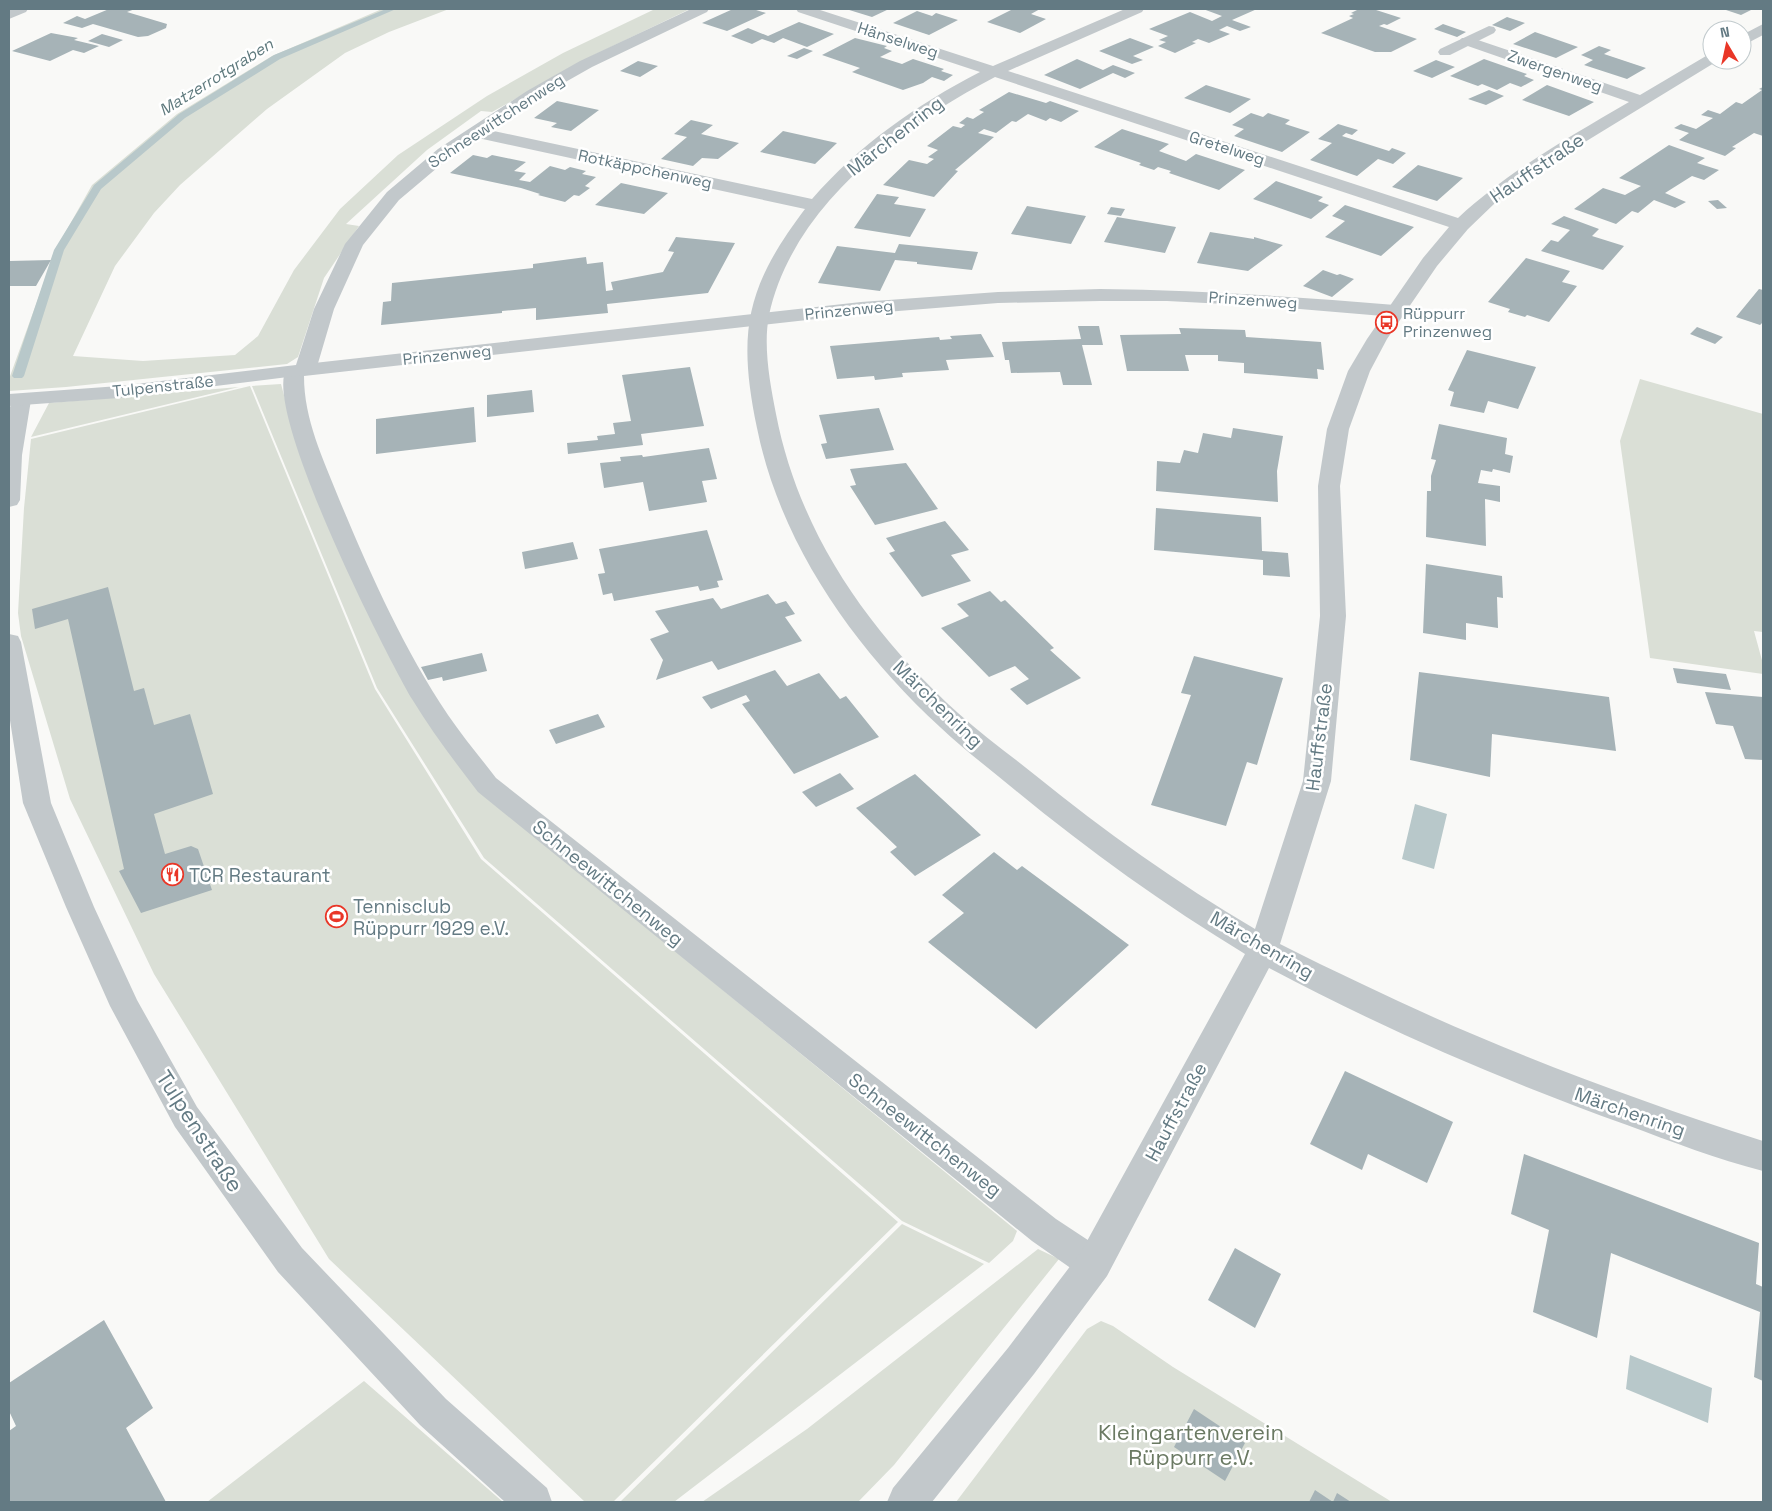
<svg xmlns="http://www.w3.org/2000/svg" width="1772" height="1511" viewBox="0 0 1772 1511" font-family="'Space Grotesk',sans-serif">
	<rect width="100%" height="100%" fill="#f9f9f7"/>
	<path fill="#dadfd6" d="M382,9H449L389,32L345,53L267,109L180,185L154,213L115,266L73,356L143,361L235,355L258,336L294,270L340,209L398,155L487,96L563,53L655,9H690L594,55L492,112L481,111L427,150L346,224L359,226L324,278L298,357L287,364L66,387L9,391V379L56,249L92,185L177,114L272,56Z
		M1640,379L1763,414V632L1754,631L1763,664V674L1650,658L1620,441Z
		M281,384L296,440L481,788L657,936L1017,1231L1013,1241L989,1263L902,1221L484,858L377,688L252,386Z
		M250,386L375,689L481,859L898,1222L613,1502H585L329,1259L154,974L70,799L21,636L18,613L24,508L31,439Z
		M239,387L31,437L49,403Z
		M902,1224L984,1264L674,1502H620Z
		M1038,1249L1059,1259L894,1465L858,1502H702L807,1429Z
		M1101,1321L1113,1326L1173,1367L1392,1502H956L1087,1329Z
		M364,1381L503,1502H207Z"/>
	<path fill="#b8c8ca" d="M1415,804L1447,814L1434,869L1402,859Z
		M1630,1355L1712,1388L1708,1423L1626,1389Z"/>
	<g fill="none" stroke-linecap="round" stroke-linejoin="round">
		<path fill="#b8c8ca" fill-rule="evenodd" d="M386,9H396L280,59L185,118L101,189L64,250L24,376L22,378H14L12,376L54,250L94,185L179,114L274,55Z"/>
	</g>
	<path fill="#a6b3b7" d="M109,9H135L127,12L167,24L166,28L148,36L138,37L93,24L82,28L63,23L77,16L85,19Z
		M733,9H753L766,13L727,31L702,23Z
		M846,9H889L872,17Z
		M1013,9H1040L1031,14L1046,19L1020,33L987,22Z
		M1203,9H1257L1232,20L1251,27L1240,31L1227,26L1219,30L1230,34L1209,43L1198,39L1192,42L1196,43L1175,53L1158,46L1166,42L1159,40L1168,36L1149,29L1190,12L1212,21L1222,16Z
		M1359,9H1373L1401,18L1387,25L1384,24L1379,26L1417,39L1391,52H1375L1321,33L1353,18L1349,16L1354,14L1351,13Z
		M1723,9H1753L1741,15Z
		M917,11L932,16L936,13L958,20L929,35L893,23Z
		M1507,17L1525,23L1510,31L1492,25Z
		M799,22L834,34L807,47L783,38L774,43L762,39L752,44L731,36L748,28L768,36Z
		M1443,24L1466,32L1457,37L1434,29Z
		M1535,32L1578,47L1556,58L1513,44Z
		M51,33L78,38L74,40L99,46L84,53L73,50L50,61L12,51Z
		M102,34L123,40L109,47L88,41Z
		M855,38L887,46L884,48L892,51L880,57L902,64L913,59L944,69L941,71L953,75L944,81L932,77L923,83L903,90L852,72L860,68L822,55Z
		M1130,38L1154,47L1133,56L1143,60L1132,64L1099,51Z
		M1599,46L1611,50L1604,54L1646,68L1627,79L1584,65L1593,60L1581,55Z
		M804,48L813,51L797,59L787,56Z
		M1077,59L1103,70L1113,65L1135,73L1125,78L1113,73L1080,89L1044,75Z
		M1484,59L1527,74L1524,76L1534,80L1521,87L1510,83L1497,90L1482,84L1478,86L1450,76Z
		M1436,60L1455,67L1432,78L1413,71Z
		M638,61L658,66L640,77L620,71Z
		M1206,85L1251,99L1230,113L1184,98Z
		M1547,85L1594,102L1569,116L1522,100Z
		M1763,87V136L1754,133L1732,147L1736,148L1725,156L1679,140L1689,133L1674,128L1681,124L1696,129L1713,118L1701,115L1708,110L1720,114L1736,102L1742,104L1762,90L1759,89Z
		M1489,90L1504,96L1486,105L1468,99Z
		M1009,92L1046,103L1050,101L1079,111L1061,122L1050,118L1046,121L1028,114L1016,122L1012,121L996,133L984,129L978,133L994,137L955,170L958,171L934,197L883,185L909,160L927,164L934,159L928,157L938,150L927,146L953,126L961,128L965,125L959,123L967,117L973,119L984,112L979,110Z
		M557,101L599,110L571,131L551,127L557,123L534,118Z
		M1251,113L1263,117L1268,113L1290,120L1285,124L1310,132L1282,152L1234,136L1244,129L1232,125Z
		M691,120L713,125L701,134L739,143L718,159L702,158L693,166L661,159L687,137L674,134Z
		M1338,124L1358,130L1352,135L1346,133L1342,136L1389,151L1392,148L1406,153L1393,164L1378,159L1357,176L1310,160L1332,143L1318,139Z
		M1122,129L1169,144L1159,151L1186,161L1196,154L1245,170L1219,190L1169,173L1171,171L1158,167L1154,170L1139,165L1141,163L1094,147Z
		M783,131L837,143L815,164L760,152Z
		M1669,145L1705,158L1697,163L1719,170L1704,180L1692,176L1665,193L1686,202L1675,208L1654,200L1638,213L1632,211L1616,224L1574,209L1603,188L1625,195L1641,186L1619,178Z
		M473,155L487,158L492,155L526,162L514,171L526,173L519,180L530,182L550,166L565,170L570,167L586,171L582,174L596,177L585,186L590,188L579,196L574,195L565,202L538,195L540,194L521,188L450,173Z
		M1418,165L1463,178L1437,201L1392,187Z
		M1276,181L1323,197L1318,201L1329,205L1311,219L1253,199Z
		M621,183L668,193L644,214L595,205Z
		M877,194L899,197L894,204L926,209L910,237L854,228Z
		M1718,200L1727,208L1717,209L1708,201Z
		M1345,205L1385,218L1414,227L1381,256L1325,237L1345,221L1332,216Z
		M1027,206L1086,216L1071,244L1011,234Z
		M1111,207L1125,209L1121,216L1107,214Z
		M1564,216L1599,229L1592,236L1624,246L1603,270L1541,251L1551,240L1558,242L1570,230L1551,224Z
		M1117,217L1176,227L1165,253L1104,242Z
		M1210,232L1254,239V237L1283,245L1248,271L1197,263Z
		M676,237L735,243L708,293L607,304L608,313L536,320V308L502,311V313L381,325L383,302L391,301L392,283L533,268V264L586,257L587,264L603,262L606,291L613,290L611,282L663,272L674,252L668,251Z
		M899,244L978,252L972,270L917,264V262L895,260L880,291L818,283L837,246L895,253Z
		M1526,258L1570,271L1562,282L1577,286L1549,322L1527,315L1525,317L1508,312L1510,309L1488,302Z
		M51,260L36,286H9V261Z
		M1323,270L1337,275L1340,274L1354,279L1332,297L1303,286Z
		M1759,289L1763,290V322L1760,325L1736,317Z
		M1078,326H1099L1103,345H1082L1092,385H1063L1060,372L1011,373L1009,360H1005L1002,342L1081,339Z
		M1697,327L1723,337L1715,344L1690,334Z
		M1179,328L1245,330L1246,337L1321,342L1324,370L1317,369L1318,379L1244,373V363L1218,361V355H1185L1189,371H1127L1120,335L1181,334Z
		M981,334L994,357L946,360L949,370L902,373L903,377L875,380L874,376L837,379L830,346L939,337L940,340L952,339L950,336Z
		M1467,350L1536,367L1518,409L1488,401L1484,413L1450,406L1454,392L1448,390Z
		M690,367L704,426L641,434L643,445L568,454L567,443L598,440L597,436L615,434L613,423L631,421L622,375Z
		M532,390L534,412L487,417V395Z
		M474,407L476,442L376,454V419Z
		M879,408L894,450L826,459L821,444L827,443L819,415Z
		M1439,424L1507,438L1505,454L1513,456L1510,473L1493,469L1492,472L1481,470L1478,483L1500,486V502L1485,499L1486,546L1426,537L1427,491H1431V476L1436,460L1431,459Z
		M1233,428L1283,436L1277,471L1278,502L1156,491L1157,461L1180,463L1184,450L1198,453L1203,433L1231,438Z
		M709,448L717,479L702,481L707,502L649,511L643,482L604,488L600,463L621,461L620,457L642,455L643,457Z
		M906,463L938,509L875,525L850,486L856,485L850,469Z
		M1156,508L1261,517L1262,551L1288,553L1290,577L1263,575V560L1154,550Z
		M945,521L969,550L951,555L971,581L922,597L889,553L895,551L886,538Z
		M707,530L723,580L717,581L719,587L700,591L698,586L614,601L612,593L603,595L598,574L605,573L599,549Z
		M573,542L578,559L525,569L522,552Z
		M1426,564L1502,576L1503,598L1497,597L1498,628L1466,623V640L1423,633Z
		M108,587L134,691L144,688L154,725L190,714L213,794L154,814L165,854L191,846L198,849L212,890L141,913L119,871L124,869L68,619L35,629L32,609Z
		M990,591L1001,602L1005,600L1054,648L1050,650L1081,678L1027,705L1010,689L1029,679L1015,666L989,677L941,628L969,616L957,604Z
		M768,594L776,604L786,601L795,614L785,617L802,641L718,670L712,661L656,680L663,660L650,639L669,632L655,611L713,598L721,609Z
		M482,653L487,671L443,681L442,677L428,680L421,667Z
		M1194,656L1283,678L1257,765L1247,762L1226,826L1151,805L1191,695L1181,693Z
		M1673,668L1726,674L1731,690L1677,683Z
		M775,670L787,686L819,673L840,699L846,696L879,737L794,774L742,704L750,701L746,695L711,709L702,697Z
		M1419,672L1609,697L1616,751L1492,734L1490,777L1410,760Z
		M1705,692L1763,697V760L1745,759L1733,726L1716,724Z
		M598,714L605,727L556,744L549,730Z
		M840,773L854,789L816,807L802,792Z
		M915,774L981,835L915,876L890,852L897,847L856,808Z
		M994,852L1017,870L1022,866L1129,945L1036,1029L928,942L964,913L942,895Z
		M1345,1071L1453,1122L1427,1183L1368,1154L1362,1170L1310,1144Z
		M1524,1154L1759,1243L1756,1284L1763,1287V1381L1754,1377L1760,1312L1611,1253L1597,1338L1533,1312L1549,1230L1511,1214Z
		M1235,1248L1281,1274L1255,1328L1208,1300Z
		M104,1320L153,1408L126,1428L166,1502H9V1431L16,1426L9,1411V1383Z
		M1194,1409L1245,1443L1225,1481L1174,1447Z
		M1315,1490L1333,1502L1337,1493L1351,1502H1309Z"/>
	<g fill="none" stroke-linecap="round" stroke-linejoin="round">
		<path fill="#c2c8cb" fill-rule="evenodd" d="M1489,26L1494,27L1496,30L1494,33L1450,55H1440L1438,52L1440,49Z
			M1100,289C1199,290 1297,297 1395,305L1402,307L1405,311L1402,315L1395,317L1264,306L1167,301H1100L998,303L861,314L304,376C304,420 323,458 339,499C370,573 403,648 448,715C463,737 480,757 496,778L1056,1219L1106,1252L1111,1264L1106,1276L1094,1280L1082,1276L1032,1241L478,792C455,762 432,732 412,699C386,655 260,407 287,368L305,364L861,302L998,292Z
			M21,394L28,396L31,400L22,455L20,500L17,505L9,507V410L14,396Z
			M9,634L18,636L21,642L51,803L94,907L137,1000L197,1107L302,1248L446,1399L547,1488L552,1502H505L420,1425L278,1272L175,1127L110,1006L66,907L23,803L9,714Z"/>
		<path fill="#c2c8cb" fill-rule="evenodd" d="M9,9H28L26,12L9,19Z
			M691,9H709L707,12L592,67L539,97L489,130L812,199C859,145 916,105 980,72L798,12L796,9H817L993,66L1125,9H1144L1142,12L1008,71L1458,218C1509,171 1569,137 1629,102L1462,44L1459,41L1462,38H1472L1640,95L1706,56L1712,54V60H1719L1544,167L1494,204L1468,229L1437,266L1387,339L1370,371L1349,429L1340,486L1346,616L1331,781L1280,944C1307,958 1335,971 1362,984C1492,1047 1626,1097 1763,1141V1171C1717,1159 1672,1142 1627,1125C1504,1081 1384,1029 1269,968L1107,1276L1034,1374L932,1502H887L893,1488L1008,1348L1081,1252L1245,954C1164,905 1088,850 1015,790C990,769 963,749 940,727C854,648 780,543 757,428C737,332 746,287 805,209L478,138L450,157L399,200L363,245L334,309L316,370L312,374L119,398L9,406V394L119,386L296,365L314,309L345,244L387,192L438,149L527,91L580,61ZM995,77L1449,227L1423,258L1367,339L1348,371L1327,429L1318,486L1320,616L1303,781L1255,929C1177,883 1104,831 1035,775C1009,754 982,735 958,713C869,632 799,533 776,414C770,383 763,347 769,315C793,205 901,126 995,77Z
			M1763,24V35L1742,46V35Z"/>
	</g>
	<defs>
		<symbol id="bus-ring" viewBox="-11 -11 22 22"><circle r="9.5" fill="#fff" stroke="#e93627" stroke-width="1.5"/><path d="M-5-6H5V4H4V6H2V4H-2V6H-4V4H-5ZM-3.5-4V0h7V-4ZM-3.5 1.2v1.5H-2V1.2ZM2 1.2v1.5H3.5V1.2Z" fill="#e93627"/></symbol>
		<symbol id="restaurant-ring" viewBox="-11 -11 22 22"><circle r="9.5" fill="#fff" stroke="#e93627" stroke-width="1.5"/><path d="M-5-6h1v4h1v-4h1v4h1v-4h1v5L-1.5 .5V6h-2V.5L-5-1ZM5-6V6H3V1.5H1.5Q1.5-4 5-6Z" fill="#e93627"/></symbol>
		<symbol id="stadium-ring" viewBox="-11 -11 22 22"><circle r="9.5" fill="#fff" stroke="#e93627" stroke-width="1.5"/><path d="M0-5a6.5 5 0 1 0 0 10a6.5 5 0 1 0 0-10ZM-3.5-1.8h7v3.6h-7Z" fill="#e93627"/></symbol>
	</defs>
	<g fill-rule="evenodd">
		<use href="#bus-ring" x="1374" y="310" width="25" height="25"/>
		<use href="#restaurant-ring" x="160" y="862" width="25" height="25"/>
		<use href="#stadium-ring" x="324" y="904" width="25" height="25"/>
	</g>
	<g text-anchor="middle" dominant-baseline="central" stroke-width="5" stroke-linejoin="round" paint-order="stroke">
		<g font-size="16" fill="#637a83" stroke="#fff">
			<text transform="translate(898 40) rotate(18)">Hänselweg</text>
			<text transform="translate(1555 71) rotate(19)">Zwergenweg</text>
			<text transform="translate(496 121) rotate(-33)">Schneewittchenweg</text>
			<text transform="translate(1227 148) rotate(18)">Gretelweg</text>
			<text transform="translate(645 169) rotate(12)">Rotkäppchenweg</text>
			<text transform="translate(1253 300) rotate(4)">Prinzenweg</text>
			<text transform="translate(849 310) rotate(-6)">Prinzenweg</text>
			<text transform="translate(447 355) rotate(-6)">Prinzenweg</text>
			<text transform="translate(163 386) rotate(-6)">Tulpenstraße</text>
		</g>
		<g font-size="16" font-style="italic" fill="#5e797d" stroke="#fff">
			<text transform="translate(216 77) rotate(-32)">Matzerrotgraben</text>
		</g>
		<g font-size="16" fill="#637a83" stroke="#fff" text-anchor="start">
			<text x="1403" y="313">Rüppurr<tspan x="1403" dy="18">Prinzenweg</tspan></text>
		</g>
		<g font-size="19" fill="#637a83" stroke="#fff">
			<text transform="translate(895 136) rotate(-38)">Märchenring</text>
			<text transform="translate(1537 168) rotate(-34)">Hauffstraße</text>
			<text transform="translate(938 704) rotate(44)">Märchenring</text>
			<text transform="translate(1319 737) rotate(-83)">Hauffstraße</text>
			<text transform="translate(608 883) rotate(39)">Schneewittchenweg</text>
			<text transform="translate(1262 945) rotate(30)">Märchenring</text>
			<text transform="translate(1176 1112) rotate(-62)">Hauffstraße</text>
			<text transform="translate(1630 1112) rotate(19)">Märchenring</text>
			<text transform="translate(925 1135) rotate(38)">Schneewittchenweg</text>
		</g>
		<g font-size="19" fill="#637a83" stroke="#fff" text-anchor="start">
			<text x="189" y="875">TCR Restaurant</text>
			<text x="353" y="906">Tennisclub<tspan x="353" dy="22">Rüppurr 1929 e.V.</tspan></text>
		</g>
		<g font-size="22" fill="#637a83" stroke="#fff">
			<text transform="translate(200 1131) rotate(57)">Tulpenstraße</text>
		</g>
		<g font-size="22" fill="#6b7a63" stroke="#fff">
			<text x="1191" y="1432">Kleingartenverein<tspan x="1191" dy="25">Rüppurr e.V.</tspan></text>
		</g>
	</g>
	<rect width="1772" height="1511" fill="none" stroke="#637a83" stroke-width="20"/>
	<g transform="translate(1727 45) rotate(351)"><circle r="24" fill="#ffffff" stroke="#c1cacd"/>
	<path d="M0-4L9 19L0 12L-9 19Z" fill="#e93627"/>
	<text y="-8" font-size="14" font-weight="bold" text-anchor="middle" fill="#637a83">N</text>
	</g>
</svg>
